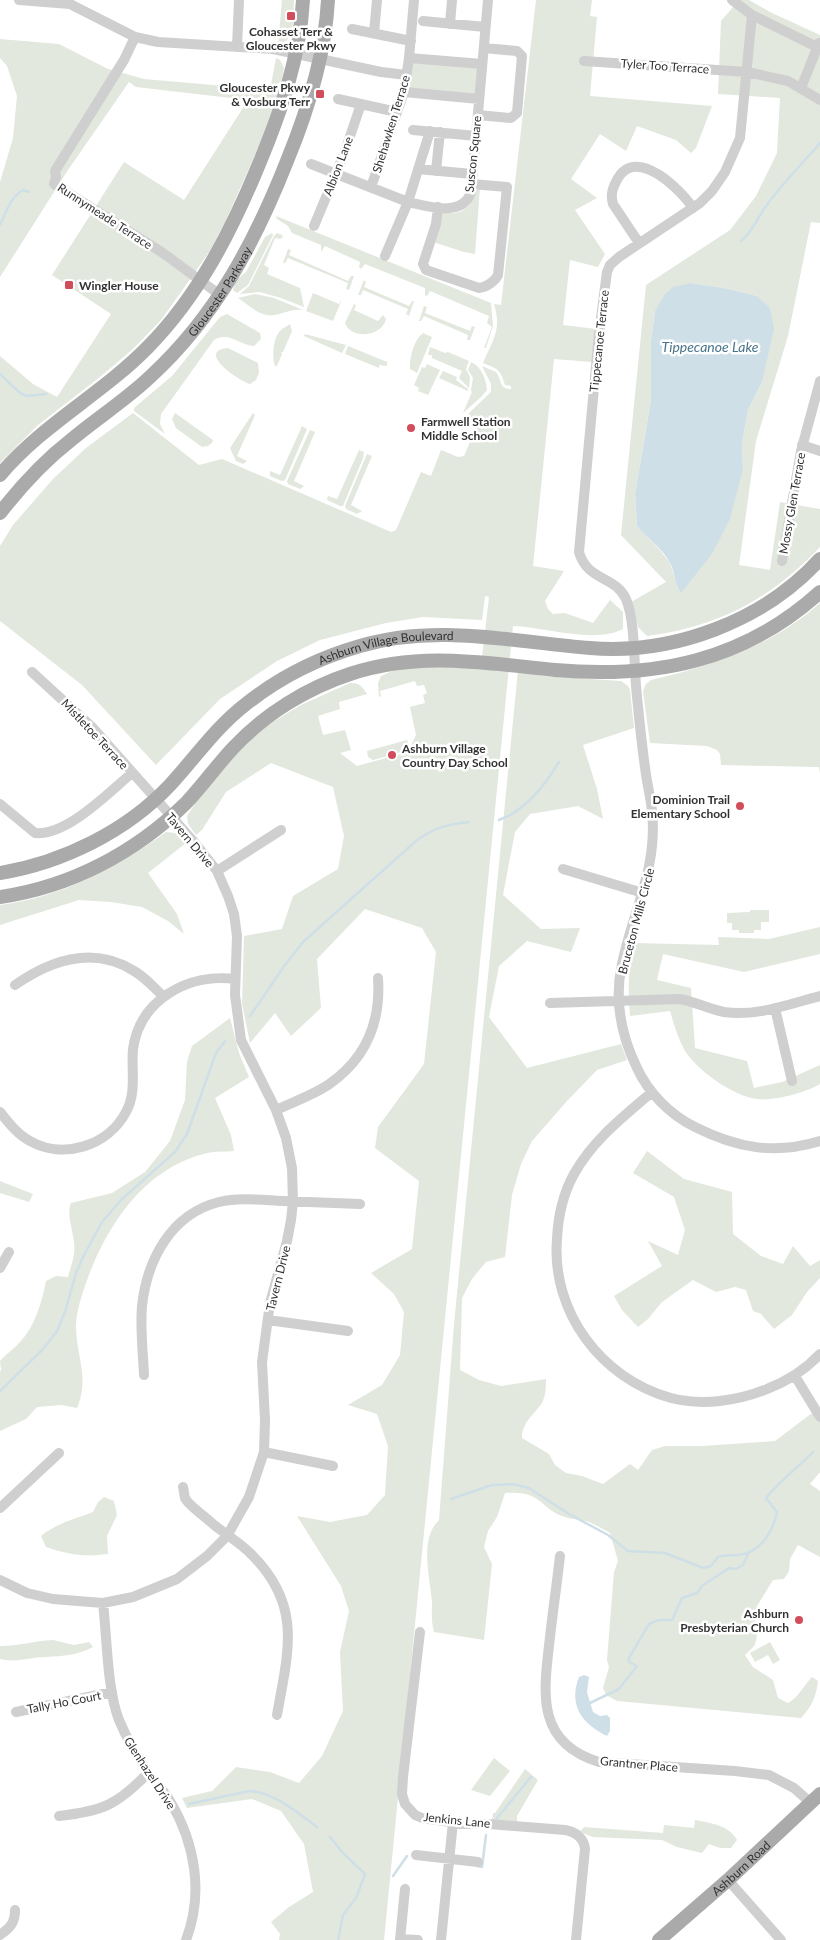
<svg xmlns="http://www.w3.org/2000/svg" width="820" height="1940" viewBox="0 0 820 1940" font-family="Lato,sans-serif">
	<rect width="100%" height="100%" fill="#fff"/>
	<path fill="#e2e8dd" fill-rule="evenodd" d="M282,0H294C293,15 296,41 278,46Z
		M536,0H592L590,16L597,17L590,96L712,106L696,148L691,153L676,140L637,126L626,151L600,134L571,179L597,198L575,210L605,254L598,267L570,260L563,325L596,329L592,362L554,359L533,566L564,571L545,601L548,609L553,614L565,613L593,623L610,600L623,612V629C594,644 545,627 513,626L384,1940H279L280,1934L271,1922L289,1907L313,1892L304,1844L281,1811L252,1799L187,1808L182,1798L212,1791L236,1767L270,1772L299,1783L322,1756L343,1711L340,1652L349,1611L341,1586L297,1516L330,1522L367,1515L385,1495L388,1446L377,1414L348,1405L382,1385L400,1355L404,1312L394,1294L371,1273L412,1249L419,1181L375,1148L378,1127L424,1064L436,952L422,928L365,909L317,959L321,1008L291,1036L275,1013L250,1043L242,1004L244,936L282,929L293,896L338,869L344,836L333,787L271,763L226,792L202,830L196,835L188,824L187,816L201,794L232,756L256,732L301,705L350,683C359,683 362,686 367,694L339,702L340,709L318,716L323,735L345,730L351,750L340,753L357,766L408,752L416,735L410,707L425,703L423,695L427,693L424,685L417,686L415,681L380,691L381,696L379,697L378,683L381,676L408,664L481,666L489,597L485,596L482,620L423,617L386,623L320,640L277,661L220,699L156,765L82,685L0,621V546L13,525L53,479L86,448L133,413L199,465L222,459L391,532L396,530L421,472L431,476L441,450L458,457L464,456L476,428L473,425L475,421L468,417L469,413L491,392V384L482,366L496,372C502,380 499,389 511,389V386L505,385C500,369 498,369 483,363C493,339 502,330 494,304L501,305Z
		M739,0H749L772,13L820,35V223L811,222L788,336L756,441L739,565L770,570L780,502L820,509V547C771,599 717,627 647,636L638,627L631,602L666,582L621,535L646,285L730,230L756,196L777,153L780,98L718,94L721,21ZM691,283L724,288L757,296L762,382L748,410L742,444L743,469L678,589L670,563L659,549L637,526L635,494L651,400V340L655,311Z
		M0,39L59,44L108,69L144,79L270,90L276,58L280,60L284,68L279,91L266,130L226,220L209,252L186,285L161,320L133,349L100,377L38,425L0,463V356L33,384L57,397L111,314L52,275L124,162L184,200L248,100L136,87L129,82L68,170L0,277V182L13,138L17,96L7,66L0,58Z
		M412,63L475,66L478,69L476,93L473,96L409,89Z
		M480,188L475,254L464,252L433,242L441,213L444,212L454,213L462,211L470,205L476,189Z
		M276,216L491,303L493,326L486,348H484L492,327L487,323L489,316L430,291L427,296L425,295V288L365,264L361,269L359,267L360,262L325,246L321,252V245L292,233L288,226L277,219Z
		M272,233L273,235L248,285L237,293L233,290L235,281L246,272L265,237Z
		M277,233L282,235L283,237L280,239L275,238L264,265L269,268L267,274L300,288L304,307L281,298L260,292L240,294L249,286L274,236Z
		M288,249L291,250L289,255L348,281L351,276H354L349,290L346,289L348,283L288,258L285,263H283Z
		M364,280L366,282L364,287L409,306L412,301H414L409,316L406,314L408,309L363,290L361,295H358Z
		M313,293L339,304L342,299L333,321L306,311Z
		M255,294L274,298L303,310C290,309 286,313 275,315C261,318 249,305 238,298Z
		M354,304L356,305L354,310L378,321L383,315L386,319C382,337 351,340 345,323Z
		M424,306L427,307L425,313L470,331L472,326L475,327L470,340H467L468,335L424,316L421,321H419Z
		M227,314L260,333L261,339L254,346C239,345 229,331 214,340L161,414L160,424L165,434L134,411V408L172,376L220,317Z
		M290,324L292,331L283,352H281L282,354L277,366H275C272,359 273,341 278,334C280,329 286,327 290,324Z
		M423,333L432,337L417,373L410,369C409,358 414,340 423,333Z
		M305,334L346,345L342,353L304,336Z
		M348,346L387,362V366L379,365V368L345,354Z
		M430,347L445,353L448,352L469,361L466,369L470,377L469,388L459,378L462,371L432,358V355H428Z
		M228,348L258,363L259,373L256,380L250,384C239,381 195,351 228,348Z
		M471,362C482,367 486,379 487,390L481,397L463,413L472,392L471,390L473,378L468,370Z
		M427,364L440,370L428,395L418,391L419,388L414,385L422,367L425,368Z
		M443,371L457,377L456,380L468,389V391L439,378Z
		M175,413L213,440L212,443L208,446L202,447L176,428L172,419Z
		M253,413L255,415L237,456L247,461L243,464L236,461L230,448Z
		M302,426L307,429L285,480L282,481L270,476V471L280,475Z
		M310,430L315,432L294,481L304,486L300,489L288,484L287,481Z
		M359,450L364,452L363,458L343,506H340L327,500L328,496L337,499Z
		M367,454L372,456L351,505L362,511L357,514L346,509L345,506Z
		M820,603V774L819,767H817L721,765L720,754L717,750L707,746L650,743L643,691L646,684L651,680C712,666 772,646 820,603Z
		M518,670L544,676L621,681L628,686L630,690L634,728L583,745L597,789L603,819L578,806L530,814L515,832L503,895L541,929L580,928L571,952L527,941L499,966L489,1017L527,1068L621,1044L627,1060L597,1070L567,1101L532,1141L521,1164L512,1195L505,1257L486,1262L472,1279L462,1298L460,1370L479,1380L501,1386L546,1379C546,1387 546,1395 542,1403C534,1415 522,1422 522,1438L549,1454L555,1465L566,1473L582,1476L603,1484L630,1464L638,1470L652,1450L665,1446H703L775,1441L820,1407V1472L810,1484L820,1491V1557L798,1545L790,1559L789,1571L784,1579L773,1580L757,1606L755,1618L758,1631L755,1645L745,1655L753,1667L773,1680L778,1698L788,1703C798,1698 804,1685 812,1677L818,1681C816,1697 812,1706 801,1718L617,1701L606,1695L603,1688L609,1667L607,1660L614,1572L618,1561L610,1533C603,1529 596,1525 589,1522C581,1519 573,1520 565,1517C538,1508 543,1490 505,1493L497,1517L488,1531L484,1547L492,1564L484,1640L434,1632C431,1621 432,1612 432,1602C430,1577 419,1539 439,1520L454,1324Z
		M407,740L409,745L406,751L373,760L368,757L367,751Z
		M166,832L175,833L186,843L148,873L177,914L184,934L168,921L142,907L111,902L79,900L0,925V905C62,897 116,868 166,832Z
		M750,910H769V922H761V930H754V933H739V930H732V923H727V913L750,912Z
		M820,927V954L744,972L663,954L657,980L691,988L695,1048L747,1061L754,1088L782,1082L820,1065V1084C805,1093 774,1101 757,1099C733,1096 698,1071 685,1051C678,1038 674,1025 670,1011L630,1016C628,989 628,970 634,943L719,945L718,937L769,939Z
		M230,1018L239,1053L249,1077L215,1098L231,1135L234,1151C225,1152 215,1151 207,1153C149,1167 114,1215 92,1267C86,1282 76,1309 76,1326C76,1356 90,1377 77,1408L62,1405L37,1407L26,1419L0,1431V1372L1,1370L0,1361C6,1354 14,1349 20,1342C35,1326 42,1302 46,1281L56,1276L68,1277C70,1269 73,1261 74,1254C77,1237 65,1218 71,1203L112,1193L145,1172L170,1141L185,1100L187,1062L192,1046Z
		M647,1151L684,1179L732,1192L733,1234L761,1256L783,1264L793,1246L810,1266L820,1260V1278L807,1292L792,1315L774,1329L761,1314L753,1311L746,1290L735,1287L716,1292L693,1280L662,1302L648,1319L638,1327L622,1310L614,1296L662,1266L648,1241L678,1255L685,1230L674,1197L633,1173Z
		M0,1181L33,1194L29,1202L0,1193Z
		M104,1497L114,1501L117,1515L107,1536L108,1554C83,1557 70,1555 46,1547L41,1536C57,1523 75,1519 93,1512L98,1502Z
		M53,1640L74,1645L89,1642L93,1647C78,1655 63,1656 47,1657C30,1657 18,1663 0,1659V1646C18,1646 35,1641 53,1640Z
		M770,1642L780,1660L773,1664L768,1655L755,1662L750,1653Z
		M494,1758L510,1771L490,1796L471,1790Z
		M525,1769L538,1780L517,1816V1823L492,1822L493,1813H495Z
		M695,1820C710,1823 729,1825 737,1840L731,1848H720L709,1844L702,1853L677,1847L662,1840L593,1837L580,1832L584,1827L663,1833L664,1825L694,1828Z"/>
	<path fill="#cfdfe8" d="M691,283L724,288L757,296L770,308L774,329L762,382L748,410L742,444L743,469L730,519L712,554L681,593C674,584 675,572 670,563C662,548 647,538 637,526L635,494L651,400V340L655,311L665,294L673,287Z
		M584,1675L589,1677L587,1692L593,1712L600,1716L607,1715L610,1718V1731L607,1736C582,1724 568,1705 579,1677Z"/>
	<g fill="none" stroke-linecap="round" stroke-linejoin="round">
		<path stroke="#cfdfe8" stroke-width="2.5" d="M0,225C6,213 10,197 23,190L29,192
			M741,241C753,232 757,218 766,206C782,184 802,164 820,143
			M0,374L20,393L27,396L46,394
			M499,820C525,811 545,785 559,762
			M250,1016L285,965L303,942L416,841C433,828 448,824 469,822
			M0,1391L43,1349L57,1331L65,1312L76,1273L83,1257L102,1222L122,1199L175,1152L187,1134L216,1053L225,1041
			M451,1499L492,1485L513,1484L529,1488L569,1514L608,1535L628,1551L665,1553L703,1568L711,1566L718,1557C725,1555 730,1555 737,1555C760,1554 773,1532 777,1512L766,1498C779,1481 798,1468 813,1452
			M590,1703L619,1689L637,1666L629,1662V1658L649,1624L659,1620H672L682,1598L697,1593L702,1586L729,1568L736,1569L743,1565L749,1552
			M189,1804L249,1791C274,1792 298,1813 317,1827
			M497,1818L531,1777
			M330,1837L342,1852L365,1874L356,1898L343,1915L338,1940
			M477,1866L482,1867L486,1835
			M393,1876L407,1856"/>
		<path stroke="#cfcfcf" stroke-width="10" d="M19,0L70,4L135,37L158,42L273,49L381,72L407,75
			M732,0L752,15L817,47
			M752,15L740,138L725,172L712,191L700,203L619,257L610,265L607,272L599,333L579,552C587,581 616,576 626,599C635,620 634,662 636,686C639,718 642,750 647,781C649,791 651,801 652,811C658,868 633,910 622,964C614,1000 621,1035 637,1068C648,1092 670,1115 695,1127C737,1148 774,1155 820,1141
			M423,21L485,27
			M450,24L452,0
			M352,29L411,41
			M374,33L377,0
			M135,37L124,60L55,171L56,177L54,184L163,253L220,295
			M237,47L239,0
			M409,58L482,64
			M584,61L747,72L788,81L820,100
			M801,88L819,43
			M404,92L479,99
			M338,99L397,112
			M478,115L511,118L517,113L522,56L517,51L484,48
			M413,130L476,136
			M311,164L408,202C427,206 463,218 471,192L488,0
			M418,169L472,174
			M436,171L440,132
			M371,187L404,92L409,58L414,0
			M438,207L436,224L423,264L426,270L479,288C487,287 495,281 498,275L507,187L471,184
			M314,226L344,154L361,104
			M639,243L613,204C610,194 613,187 618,178C637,146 681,190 693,208
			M385,256L408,202L430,131
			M802,445L820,451
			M782,561L801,451L820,381
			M0,804L35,833C67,836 109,792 132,773
			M563,869L643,893
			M217,871L281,830
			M15,985C51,960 93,945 134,971C145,977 153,987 163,996
			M550,1003L679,999C694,1001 708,1009 724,1012C756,1017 789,1004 820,996
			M775,1008L792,1081
			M652,1092C623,1117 593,1140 574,1174C563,1194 558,1216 557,1239C551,1311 601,1379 671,1398C702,1406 738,1401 767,1389C788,1381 805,1370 820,1354
			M276,1110C293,1102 313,1095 328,1085C366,1059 381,1022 378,978
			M0,1112C9,1123 18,1135 30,1141C63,1160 108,1146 126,1112C137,1092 131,1070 133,1049C140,999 189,973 235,979
			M0,1268L9,1252
			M268,1320L348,1331
			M144,1375C143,1352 140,1328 142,1306C147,1260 171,1214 219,1202C239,1197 262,1200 283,1201C309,1202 334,1203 360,1204
			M795,1376L820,1417
			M264,1452L333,1466
			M183,1487C184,1490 184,1495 185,1498C188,1505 207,1518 213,1524C226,1535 241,1543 252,1555C303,1606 288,1652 277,1715
			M0,1508L59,1453
			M560,1556C557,1583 553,1610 550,1637C544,1690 534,1742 599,1762L735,1771L769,1775L794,1788L811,1803
			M0,1580L27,1593L53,1599L103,1603L133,1597L177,1579L207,1556L227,1536L249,1497L264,1452L265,1420L262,1362L270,1303L287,1241L291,1220L293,1202L292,1168L286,1138L276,1110L241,1040L235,995L237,936L234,914L228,896L217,871L195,843L93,728L32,672
			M103,1603C107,1637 107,1689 119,1720C127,1739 137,1757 149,1774C156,1783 164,1791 170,1801C195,1843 204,1893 186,1940
			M420,1632L403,1777L402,1794L405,1804L415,1815L422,1818L465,1824H489L565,1830C576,1832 584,1838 585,1849L576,1940
			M16,1712L112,1692
			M59,1816C103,1811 117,1805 148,1773
			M416,1855L478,1862
			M728,1880L781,1940
			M0,1935C10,1928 15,1923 15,1910
			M400,1939L418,1940
			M400,1940L405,1889
			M441,1940L453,1822"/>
		<g stroke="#aaa" stroke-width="14">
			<path d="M0,475C43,424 102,394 148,347C199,295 232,230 259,164C281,111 300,57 303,0"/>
			<path id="s1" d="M0,513C21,486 44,461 71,440C97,418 126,400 151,376C216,316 255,242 287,161C308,110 325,55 328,0"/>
			<path id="s2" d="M0,873C62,863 127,831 170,785C195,758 216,727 246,704C280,677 318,658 360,646C436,623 514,642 590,648C673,655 764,621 820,559"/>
			<path d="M0,897C70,887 135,853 186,803C203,785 217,765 234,747C265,714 307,688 350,674C420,651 484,663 555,670C655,679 744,661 820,592"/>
			<path id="s3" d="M659,1940L728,1880L820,1794"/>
		</g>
	</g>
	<g fill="#d14d5b" stroke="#fff" stroke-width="2">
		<rect x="286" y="11" width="10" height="10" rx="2.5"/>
		<rect x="315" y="89" width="10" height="10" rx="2.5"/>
		<rect x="64" y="280" width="10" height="10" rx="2.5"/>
		<circle cx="411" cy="428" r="5"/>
		<circle cx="392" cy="755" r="5"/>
		<circle cx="740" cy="806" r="5"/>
		<circle cx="799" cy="1620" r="5"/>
	</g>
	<g text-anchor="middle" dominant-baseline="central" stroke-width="5" stroke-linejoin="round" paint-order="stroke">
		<g font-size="12" font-weight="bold" fill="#323232" stroke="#fff" text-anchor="end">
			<text x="291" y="31" text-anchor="middle">Cohasset Terr &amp;<tspan x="291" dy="14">Gloucester Pkwy</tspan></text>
			<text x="310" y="87">Gloucester Pkwy<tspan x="310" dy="14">&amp; Vosburg Terr</tspan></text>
			<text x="79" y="285" text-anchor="start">Wingler House</text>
			<text x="421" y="421" text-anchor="start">Farmwell Station<tspan x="421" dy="14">Middle School</tspan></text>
			<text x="402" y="748" text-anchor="start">Ashburn Village<tspan x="402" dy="14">Country Day School</tspan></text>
			<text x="730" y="799">Dominion Trail<tspan x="730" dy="14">Elementary School</tspan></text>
			<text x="789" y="1613">Ashburn<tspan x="789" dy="14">Presbyterian Church</tspan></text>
		</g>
		<g font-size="12" fill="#323232" stroke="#fff">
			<text transform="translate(665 66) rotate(4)">Tyler Too Terrace</text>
			<text transform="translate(391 124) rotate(-73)">Shehawken Terrace</text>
			<text transform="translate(473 154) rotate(-84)">Suscon Square</text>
			<text transform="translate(338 166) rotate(-69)">Albion Lane</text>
			<text transform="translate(105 216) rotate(33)">Runnymeade Terrace</text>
			<text stroke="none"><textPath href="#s1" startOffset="314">Gloucester Parkway</textPath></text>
			<text transform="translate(599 341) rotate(-84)">Tippecanoe Terrace</text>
			<text transform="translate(792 503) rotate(-80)">Mossy Glen Terrace</text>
			<text stroke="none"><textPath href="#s2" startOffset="460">Ashburn Village Boulevard</textPath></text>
			<text transform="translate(95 734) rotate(47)">Mistletoe Terrace</text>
			<text transform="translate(190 840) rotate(50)">Tavern Drive</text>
			<text transform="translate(636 921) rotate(-75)">Bruceton Mills Circle</text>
			<text transform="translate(278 1278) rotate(-76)">Tavern Drive</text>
			<text transform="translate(64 1702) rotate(-11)">Tally Ho Court</text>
			<text transform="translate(639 1764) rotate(5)">Grantner Place</text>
			<text transform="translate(150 1773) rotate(57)">Glenhazel Drive</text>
			<text transform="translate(457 1820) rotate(6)">Jenkins Lane</text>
			<text stroke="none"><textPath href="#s3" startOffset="109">Ashburn Road</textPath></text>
		</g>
		<g font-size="14" font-style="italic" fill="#49748b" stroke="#fff">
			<text x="710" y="346">Tippecanoe Lake</text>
		</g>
	</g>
</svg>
